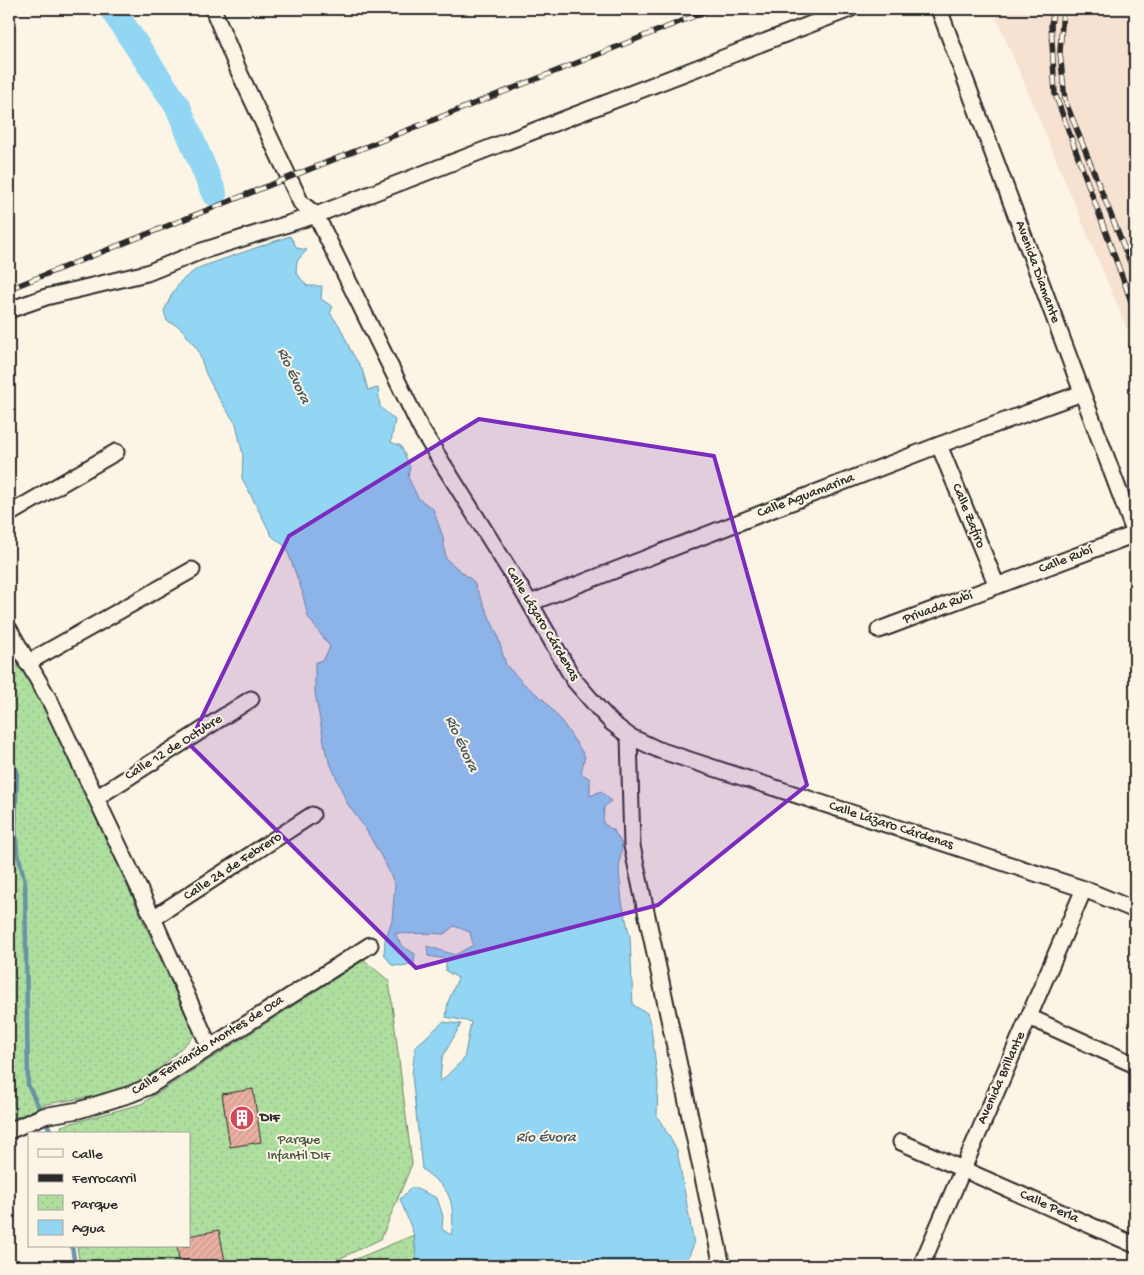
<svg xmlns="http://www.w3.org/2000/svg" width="1144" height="1275" viewBox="0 0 1144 1275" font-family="'Gochi Hand',sans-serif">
	<defs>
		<pattern id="park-dots" width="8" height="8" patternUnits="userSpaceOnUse" patternTransform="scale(1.25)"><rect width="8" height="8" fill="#aedf9f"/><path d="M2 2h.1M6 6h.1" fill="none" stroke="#96c089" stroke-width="1.8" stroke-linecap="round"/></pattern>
		<pattern id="building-hatch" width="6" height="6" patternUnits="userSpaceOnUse" patternTransform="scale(1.25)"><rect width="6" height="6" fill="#eab1a3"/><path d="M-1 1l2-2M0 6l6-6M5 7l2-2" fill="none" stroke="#c9988c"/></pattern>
	</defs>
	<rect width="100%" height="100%" fill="#fcf5e5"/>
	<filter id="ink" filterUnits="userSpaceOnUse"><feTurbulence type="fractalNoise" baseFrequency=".02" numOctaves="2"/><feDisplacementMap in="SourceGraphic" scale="10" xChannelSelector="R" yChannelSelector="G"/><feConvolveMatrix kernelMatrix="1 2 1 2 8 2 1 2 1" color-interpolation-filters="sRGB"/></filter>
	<g filter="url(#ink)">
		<path fill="#f7e1d1" d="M993,9H1135V348Z"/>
		<path fill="url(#park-dots)" stroke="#6c8565" d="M9,642L33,678L195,1035L138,1089L46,1104L9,1122Z
			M364,960L389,981L412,1164L381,1239L324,1266H80L77,1246H189V1134H62L61,1126L141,1104Z
			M414,1235L417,1266H339Z"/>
		<path fill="#92d6f4" stroke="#6992a4" d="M290,236L297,248L307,250L297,261L296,272L307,286H322L321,299L333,307L330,313L339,325L351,351L362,369L368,390L378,388L380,407L395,420L391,442L401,446L410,467L408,477L418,498L433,509L443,537L446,559L473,581L497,634L506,665L523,683L544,700L560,719L585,756L581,773L590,779V796L601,791L611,801L604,807L603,823L614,831L622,844L619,871L622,902L630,937L633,1005L647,1013L651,1027L658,1083L657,1116L677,1150L694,1244L685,1266H417L414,1235L400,1199L412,1187L437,1198L443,1216L442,1229L451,1235C454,1221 454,1200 444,1188C438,1181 429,1175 422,1169L412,1075L415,1047L443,1022L461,1024L442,1058L440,1082L464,1059L471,1022L446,1017L448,1002L458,978L446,971V959L428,956L427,946L455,955L473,945L470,932L454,926L444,934C427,932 412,935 395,933L401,945L415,954L414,963L403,966L392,965L384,954L385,940L392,920L395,885L386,865L365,828L347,803L326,753L315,693V663L324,659L330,647L308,617L302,591L286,547L272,536L242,478L243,455L236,424L218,397L206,374L198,350L180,327L167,321L164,311L173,292L181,281L198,268Z"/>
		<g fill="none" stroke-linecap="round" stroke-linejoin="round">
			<path stroke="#6992a4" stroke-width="4.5" d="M9,754L17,774L15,828L17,850L25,882L28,1085L52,1134
				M72,1246L75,1266"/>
			<path stroke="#92d6f4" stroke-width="26" d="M112,9L178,107L214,193"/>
		</g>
		<path fill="url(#building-hatch)" stroke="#2b2b2b" d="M253,1089L261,1142L230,1147L222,1094Z
			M219,1230L226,1266H200V1262L180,1266L177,1246H189V1236Z"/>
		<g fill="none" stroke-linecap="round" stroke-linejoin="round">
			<defs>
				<path id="minor" d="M213,9L240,74L301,203L316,215L421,429L530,603L574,680L599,709L612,723L629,736L659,750L1084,889L1135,910
					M939,9L1135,534
					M9,310L46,297L147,273L199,252L316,215L850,9
					M939,445L997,586
					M9,514L116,452
					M530,603L939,445L1082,393
					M9,629L51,703L153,918L209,1046
					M879,630L1135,534
					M27,663L192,570
					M629,736L632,846L722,1266
					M96,798L251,699
					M153,918L312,815
					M1029,1017L1135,1065
					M9,1131L43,1116L79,1110L131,1094L148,1087L370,945
					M901,1142L1135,1245
					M921,1266L1084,889"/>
			</defs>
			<use href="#minor" stroke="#2b2b2b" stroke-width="19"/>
			<use href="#minor" stroke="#fcf5e5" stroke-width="15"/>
			<defs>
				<path id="rail" d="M1054,9L1051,24L1055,94L1135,312
					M1063,9L1060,52L1065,100L1135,275
					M9,289L712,9"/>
			</defs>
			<use href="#rail" stroke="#2b2b2b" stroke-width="5.5"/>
			<use href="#rail" stroke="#fcf5e5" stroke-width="4" stroke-dasharray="11" stroke-linecap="butt"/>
		</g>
	</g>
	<path fill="#7b2cbf" fill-opacity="0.2" stroke="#7b2cbf" stroke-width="4" stroke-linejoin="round" d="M479,419L714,456L807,785L658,905L416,968L189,744L289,536Z"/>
	<defs>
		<symbol id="building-disc" viewBox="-11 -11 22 22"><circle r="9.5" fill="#d1495b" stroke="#fcf5e5"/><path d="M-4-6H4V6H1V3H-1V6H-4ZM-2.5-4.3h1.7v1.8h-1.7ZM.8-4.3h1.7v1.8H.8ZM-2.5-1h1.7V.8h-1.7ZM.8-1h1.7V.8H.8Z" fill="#fff"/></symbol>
	</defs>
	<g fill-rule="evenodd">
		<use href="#building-disc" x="228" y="1104" width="28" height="28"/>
	</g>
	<g text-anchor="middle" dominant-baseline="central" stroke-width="4" stroke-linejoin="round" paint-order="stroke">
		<g font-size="14" fill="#2b2b2b" stroke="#fcf5e5">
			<text transform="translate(1037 272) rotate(70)">Avenida Diamante</text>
			<text transform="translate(806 496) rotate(-21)">Calle Aguamarina</text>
			<text transform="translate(968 516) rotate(68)">Calle Zafiro</text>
			<text transform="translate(1066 560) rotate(-21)">Calle Rubí</text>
			<text transform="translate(938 608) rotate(-20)">Privada Rubí</text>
			<text transform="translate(542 624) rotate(59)">Calle Lázaro Cárdenas</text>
			<text transform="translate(174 748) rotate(-32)">Calle 12 de Octubre</text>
			<text transform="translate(891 826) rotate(18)">Calle Lázaro Cárdenas</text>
			<text transform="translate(233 867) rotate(-33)">Calle 24 de Febrero</text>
			<text transform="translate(208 1046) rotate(-32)">Calle Fernando Montes de Oca</text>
			<text transform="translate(1002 1078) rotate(-66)">Avenida Brillante</text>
			<text transform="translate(1049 1207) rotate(24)">Calle Perla</text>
		</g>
		<g font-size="14" font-weight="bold" fill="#2b2b2b" stroke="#fcf5e5" text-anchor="start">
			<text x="260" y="1118">DIF</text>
		</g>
		<g font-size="14" fill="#4c5848" stroke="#fcf5e5">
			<text x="299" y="1140">Parque<tspan x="299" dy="16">Infantil DIF</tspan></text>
		</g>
		<g font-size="15" font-style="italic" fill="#45565d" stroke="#fcf5e5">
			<text transform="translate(293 376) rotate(65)">Río Évora</text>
			<text transform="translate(461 744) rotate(65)">Río Évora</text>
			<text x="546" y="1138">Río Évora</text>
		</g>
	</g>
	<rect width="1144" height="1275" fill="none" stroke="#fcf5e5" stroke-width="30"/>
	<rect x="15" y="15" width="1114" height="1245" fill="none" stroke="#2b2b2b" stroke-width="2" filter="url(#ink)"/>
	<rect x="28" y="1132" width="162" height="115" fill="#fcf5e5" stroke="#a8a49b"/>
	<rect x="38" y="1149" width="25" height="8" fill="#fcf5e5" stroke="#a8a49b"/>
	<text x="72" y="1158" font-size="15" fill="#2b2b2b">Calle</text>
	<rect x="38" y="1174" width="25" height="8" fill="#2b2b2b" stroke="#a8a49b"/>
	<text x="72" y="1182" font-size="15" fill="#2b2b2b">Ferrocarril</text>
	<rect x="38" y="1195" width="25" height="15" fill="url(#park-dots)" stroke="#a8a49b"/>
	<text x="72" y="1208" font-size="15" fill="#2b2b2b">Parque</text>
	<rect x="38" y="1220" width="25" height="15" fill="#92d6f4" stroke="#a8a49b"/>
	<text x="72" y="1232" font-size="15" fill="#2b2b2b">Agua</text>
</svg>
